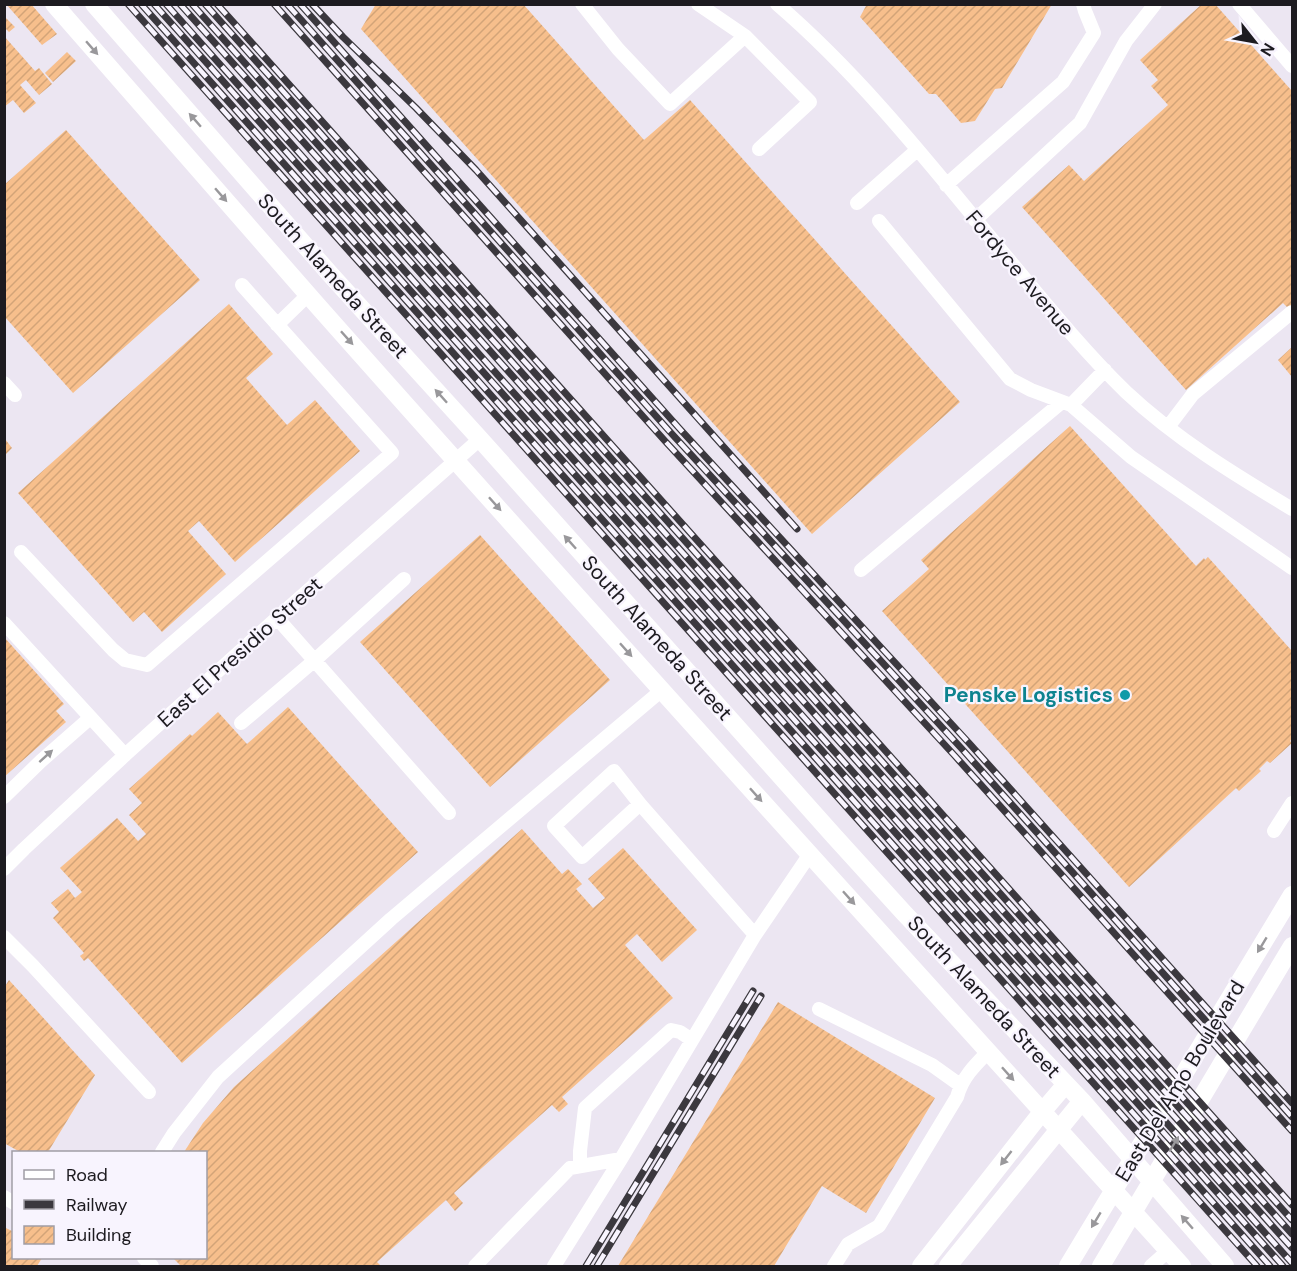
<svg xmlns="http://www.w3.org/2000/svg" width="1297" height="1271" viewBox="0 0 1297 1271" font-family="'DM Sans',sans-serif">
	<defs>
		<pattern id="building-hatch" width="6" height="6" patternUnits="userSpaceOnUse" patternTransform="scale(1.5)"><rect width="6" height="6" fill="#f7bf8c"/><path d="M-1 1l2-2M0 6l6-6M5 7l2-2" fill="none" stroke="#d3a478"/></pattern>
	</defs>
	<rect width="100%" height="100%" fill="#ece6f2"/>
	<path fill="url(#building-hatch)" d="M6,4H31L57,34L42,45Z
		M376,4H523L644,140L690,100L960,402L812,534L361,29Z
		M867,4H1052L1002,88L995,89L975,121L961,123L936,94H929L860,17Z
		M1202,4H1215L1292,91V308L1290,310L1283,303L1186,390L1022,207L1069,165L1084,181L1168,105L1151,86L1158,80L1140,60Z
		M4,16L15,27L9,32L4,27Z
		M4,36L35,71L39,68L52,84L39,95L26,80L20,85L36,103L24,113L13,100L4,107Z
		M67,52L76,61L53,82L45,73Z
		M66,130L200,280L73,393L4,316V185Z
		M229,304L273,354L246,378L287,425L315,400L360,451L235,562L199,521L188,531L226,574L162,632L144,612L133,622L18,493Z
		M1292,347V377L1278,360Z
		M1070,426L1196,566L1204,558L1205,560L1208,557L1292,651V738L1290,741L1292,743L1270,763L1267,761L1259,769L1261,771L1239,791L1236,788L1129,887L882,611L929,569L921,560Z
		M5,439L12,448L5,455Z
		M480,535L610,680L490,787L360,642Z
		M4,637L64,704L56,711L66,722L4,777Z
		M288,707L418,852L182,1063L88,958L84,961L80,956L84,953L53,918L59,912L51,903L68,889L75,898L82,892L60,868L117,818L138,841L146,834L129,815L142,803L129,789L190,734L192,736L218,712L247,744Z
		M522,829L562,874L568,869L582,884L576,889L593,908L605,898L588,879L623,848L697,930L662,962L637,934L625,945L673,998L562,1097L568,1104L559,1112L552,1105L454,1193L463,1203L455,1211L446,1200L377,1262L381,1266H181L173,1258H206V1152H184L203,1123L234,1087Z
		M9,980L95,1075L48,1152H20L4,1143V988Z
		M778,1002L935,1098L866,1213L822,1186L774,1266H618Z
		M4,1227L14,1232V1258H42L37,1266H4Z"/>
	<g fill="none" stroke-linecap="round" stroke-linejoin="round">
		<path stroke="#fff" stroke-width="14" d="M582,4L618,49L670,104L745,36L698,4
			M777,4C869,83 943,181 1020,273C1054,314 1088,355 1126,392C1176,439 1234,474 1292,509
			M1239,4L1292,66
			M745,36L810,102L759,149
			M946,185L1063,82L1094,33L1085,11L1083,4
			M857,203L917,150
			M975,220L1080,123L1126,41L1155,4
			M879,221L1010,379L1031,390L1071,405
			M277,325L308,295
			M1105,370L1071,405L1131,457L1292,568
			M4,383L15,395
			M1168,427L1193,394L1292,312
			M21,552L113,650L125,660L147,665L392,453L242,285
			M861,570L1062,402
			M277,618L449,813
			M4,623L125,755
			M241,723L315,660L404,579
			M4,797L41,761L90,718
			M640,804L614,771L554,826L582,857L640,804L755,935L810,854
			M1274,831L1292,803
			M4,869L24,849L125,755L277,618L480,439
			M4,937L33,966L149,1092
			M819,1009L932,1065L960,1085
			M162,1152L174,1133L218,1077L391,919L662,690
			M580,1166V1151L585,1108L671,1030L680,1032L692,1040
			M4,1197L14,1203
			M144,1258L152,1266
			M475,1266L570,1168L621,1159
			M554,1266L621,1159L755,935
			M834,1266L848,1244L879,1226L957,1097C962,1078 974,1066 988,1052
			M1151,1266L1168,1251"/>
		<path stroke="#fff" stroke-width="18" d="M54,4C141,105 229,205 317,305C603,628 893,946 1182,1266
			M94,4L330,274L480,439L834,836L904,913L1082,1101L1225,1266
			M921,1266L1042,1112L1066,1084
			M948,1266L1082,1101
			M1068,1266L1292,895
			M1101,1266L1292,946"/>
		<defs>
			<path id="rail" d="M128,4L1257,1266
				M141,4L1270,1266
				M154,4L1283,1266
				M166,4L1292,1263
				M180,4L1292,1248
				M192,4L1292,1234
				M205,4L1292,1220
				M217,4L1292,1205
				M274,4L665,441L955,756L1292,1131
				M287,4L672,434L962,749L1292,1117
				M300,4L679,428L969,743L1292,1103
				M312,4L343,37L416,108L476,170L797,529
				M586,1266L753,991
				M597,1266L761,996"/>
		</defs>
		<use href="#rail" stroke="#3b383e" stroke-width="7"/>
		<use href="#rail" stroke="#f8f4fe" stroke-width="4.5" stroke-dasharray="14" stroke-linecap="butt"/>
	</g>
	<defs><path id="oneway-solid" d="M-6-.8H1V-3.2L6.5 0L1 3.2V.8H-6Z" transform="scale(1.5)"/></defs>
	<g fill="#99989b">
		<use href="#oneway-solid" transform="translate(92 48) rotate(49)"/>
		<use href="#oneway-solid" transform="translate(195 120) rotate(-131)"/>
		<use href="#oneway-solid" transform="translate(221 195) rotate(49)"/>
		<use href="#oneway-solid" transform="translate(347 338) rotate(48)"/>
		<use href="#oneway-solid" transform="translate(441 396) rotate(-132)"/>
		<use href="#oneway-solid" transform="translate(495 504) rotate(48)"/>
		<use href="#oneway-solid" transform="translate(570 542) rotate(-132)"/>
		<use href="#oneway-solid" transform="translate(626 650) rotate(48)"/>
		<use href="#oneway-solid" transform="translate(46 756) rotate(-42)"/>
		<use href="#oneway-solid" transform="translate(756 795) rotate(48)"/>
		<use href="#oneway-solid" transform="translate(849 898) rotate(48)"/>
		<use href="#oneway-solid" transform="translate(1262 945) rotate(121)"/>
		<use href="#oneway-solid" transform="translate(1008 1074) rotate(48)"/>
		<use href="#oneway-solid" transform="translate(1174 1144) rotate(-59)"/>
		<use href="#oneway-solid" transform="translate(1006 1158) rotate(128)"/>
		<use href="#oneway-solid" transform="translate(1096 1220) rotate(121)"/>
		<use href="#oneway-solid" transform="translate(1187 1222) rotate(-131)"/>
	</g>
	<circle fill="#0f9aa8" stroke="#f8f4fe" stroke-width="2" cx="1125" cy="695" r="6"/>
	<g text-anchor="middle" dominant-baseline="central" stroke-width="4.5" stroke-linejoin="round" paint-order="stroke">
		<g font-size="21" fill="#1d1b20" stroke="#f8f4fe">
			<text transform="translate(1020 273) rotate(50)">Fordyce Avenue</text>
			<text transform="translate(333 276) rotate(48)">South Alameda Street</text>
			<text transform="translate(657 638) rotate(48)">South Alameda Street</text>
			<text transform="translate(240 652) rotate(-42)">East El Presidio Street</text>
			<text transform="translate(984 997) rotate(47)">South Alameda Street</text>
			<text transform="translate(1180 1081) rotate(-59)">East Del Amo Boulevard</text>
		</g>
		<g font-size="21" font-weight="bold" fill="#0d838f" stroke="#f8f4fe" text-anchor="end">
			<text x="1113" y="695">Penske Logistics</text>
		</g>
	</g>
	<rect width="1297" height="1271" fill="none" stroke="#1d1b20" stroke-width="12"/>
	<rect x="12" y="1151" width="195" height="108" fill="#f8f4fe" stroke="#a09da5" stroke-width="1.5"/>
	<rect x="24" y="1170" width="30" height="9" fill="#ffffff" stroke="#a09da5" stroke-width="1.5"/>
	<text x="66" y="1181" font-size="18" fill="#1d1b20">Road</text>
	<rect x="24" y="1200" width="30" height="9" fill="#3b383e" stroke="#a09da5" stroke-width="1.5"/>
	<text x="66" y="1211" font-size="18" fill="#1d1b20">Railway</text>
	<rect x="24" y="1226" width="30" height="18" fill="url(#building-hatch)" stroke="#a09da5" stroke-width="1.5"/>
	<text x="66" y="1241" font-size="18" fill="#1d1b20">Building</text>
	<g transform="translate(1255 42) rotate(121)" stroke="#f8f4fe" stroke-width="4.5" paint-order="stroke">
	<path d="M0-4.5L10 22L0 15L-10 22Z" fill="#1d1b20"/>
	<text y="-9" font-size="16" font-weight="bold" text-anchor="middle" fill="#1d1b20">N</text>
	</g>
</svg>
